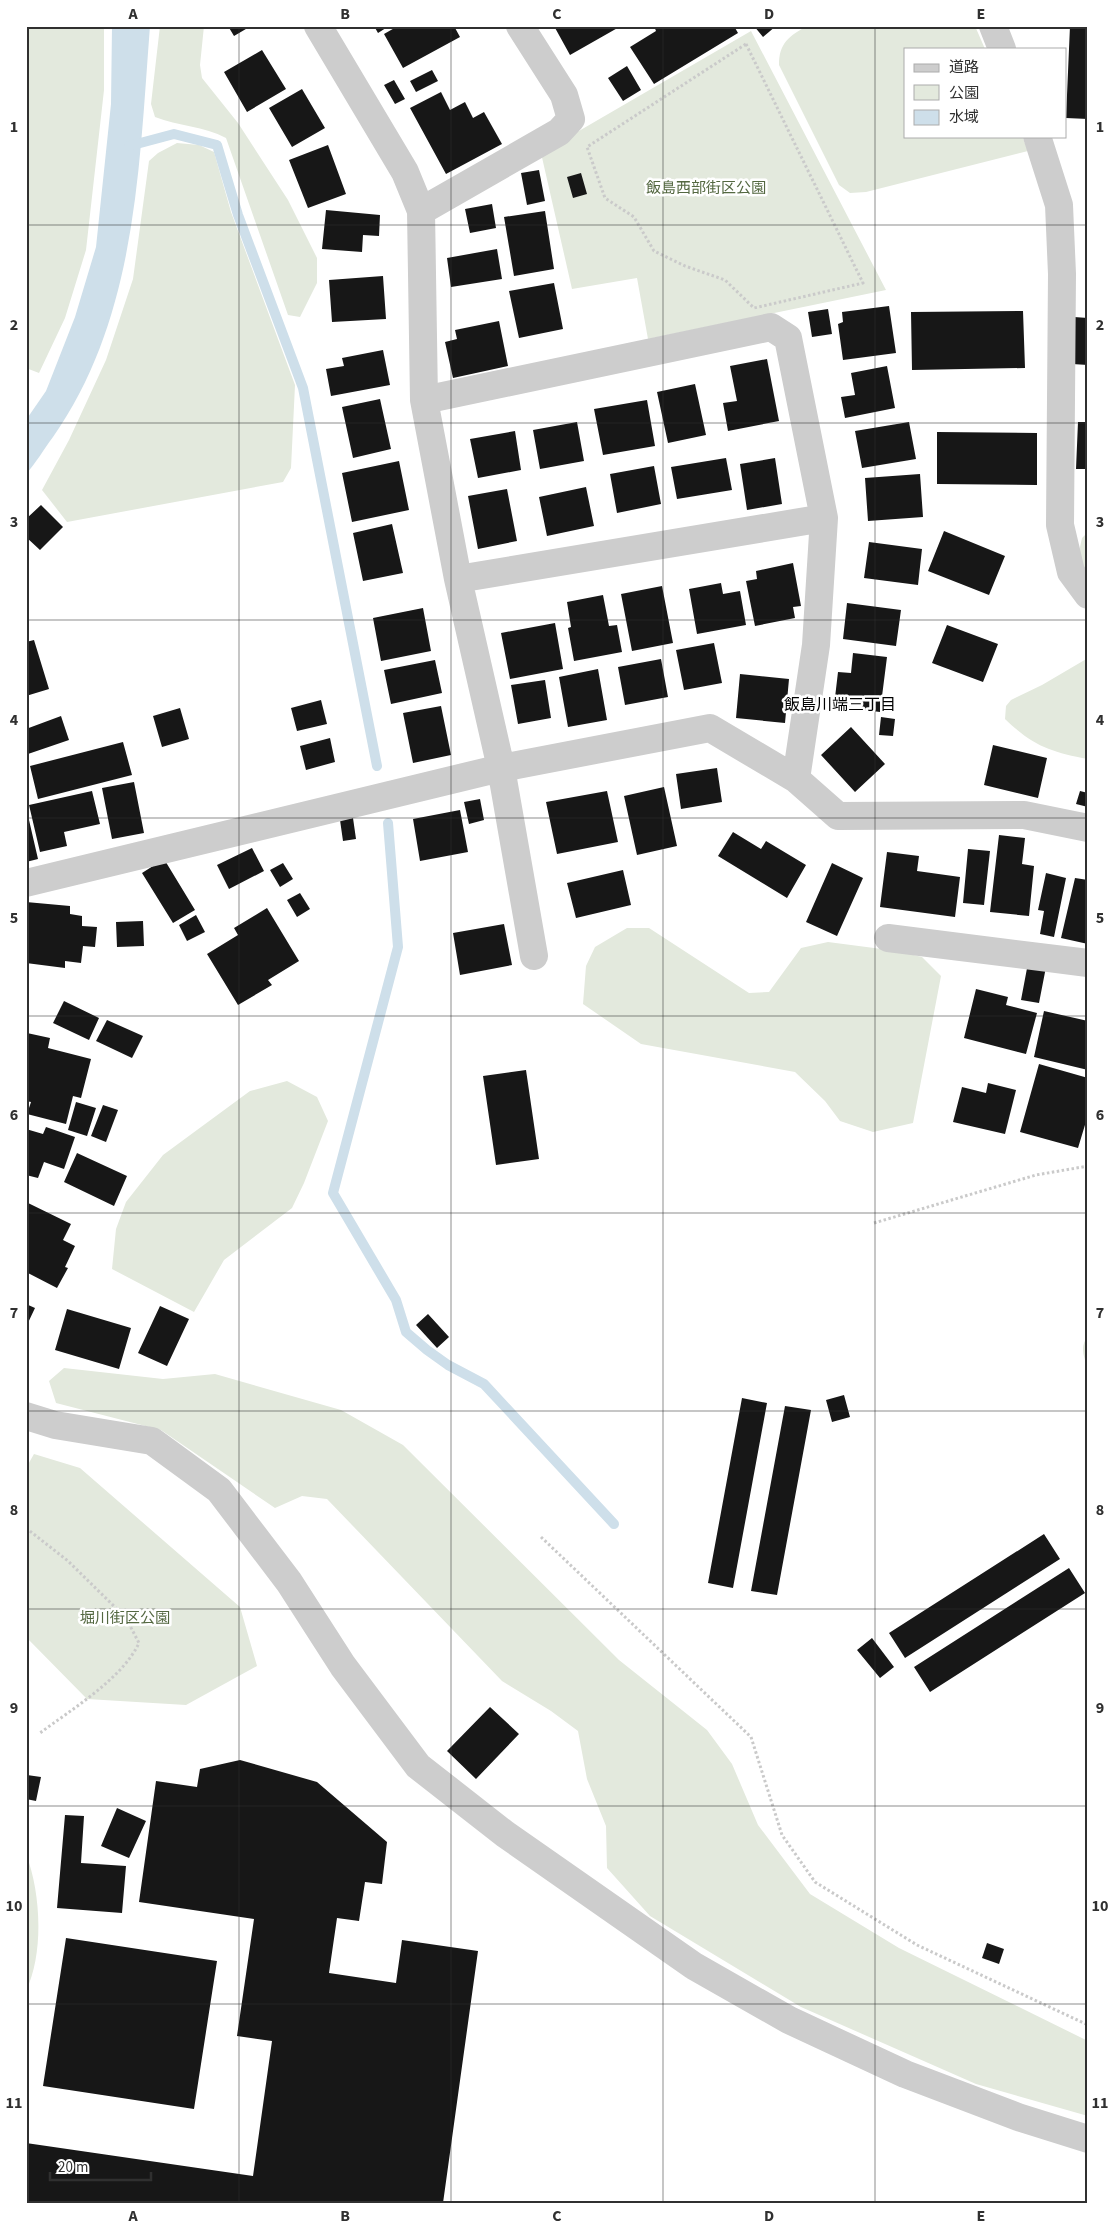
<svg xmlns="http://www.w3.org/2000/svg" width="1114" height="2229" viewBox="0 0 1114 2229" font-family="'Source Sans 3','Noto Sans JP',sans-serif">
	<rect width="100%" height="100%" fill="#fff"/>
	<path fill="#e3e9dd" d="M26,26H104V90L86,250L65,318L39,373L26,368Z
		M160,26H204L200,65L202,78L238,123L288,200L317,258V283L300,317L288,315L226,138C204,126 178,126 155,117L151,104Z
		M807,26H975L985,49H905V136H1022L1028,151L866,192L850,193L839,185L779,65C779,43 789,36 807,26Z
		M751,31L886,290L648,339L637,278L572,289L541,153Z
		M177,143L199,145L214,152L231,212L295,385L291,468L283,482L67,522L42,490L69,440L106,360L133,279L149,161L158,153Z
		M1088,532V581L1076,565L1082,538Z
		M1088,658V759C1051,752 1033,746 1005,719L1006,706L1011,700L1042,685Z
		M627,928H649L749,993L769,992L801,948L828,942L897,951L922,957L941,976L913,1123L873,1132L840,1121L825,1101L795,1072L641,1044L583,1004L586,966L595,947Z
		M287,1081L317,1097L328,1121L304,1183L292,1208L224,1260L194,1312L112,1269L116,1229L126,1202L163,1155L250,1091Z
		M1088,1336V1369C1084,1357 1079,1347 1088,1336Z
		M64,1368L163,1379L215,1374L341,1410L403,1445L619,1660L707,1730L732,1764L758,1825L810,1894L899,1948L1088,2041V2116L976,2084L801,2007L650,1916L607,1868L606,1826L587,1779L578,1731L551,1711L502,1681L327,1499L302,1496L275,1508L161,1430L56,1403L49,1381Z
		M34,1454L80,1468L240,1607L257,1666L186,1705L87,1699L26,1637V1468Z
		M26,1854C41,1893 44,1953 26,1991Z"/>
	<path fill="#cedfea" d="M112,26H150C139,167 137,317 53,437C44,449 36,463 26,474V420L46,391L75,317L96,247L111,104Z"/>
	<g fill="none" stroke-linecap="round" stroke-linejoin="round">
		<path stroke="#cedfea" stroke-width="10" d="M129,146L174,134L217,145L238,215L303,388L377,766
			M388,823L398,947L333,1193L396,1300L406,1332L427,1350L448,1365L484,1384L614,1524"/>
	</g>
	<path fill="#171717" d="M228,26H251L234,36Z
		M374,26H389L378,33Z
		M398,26H454L460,37L403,68L384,34Z
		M554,26H621L570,55Z
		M654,26H734L738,33L654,84L630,47L656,31Z
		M754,26H776L763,37Z
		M1070,26H1088V119L1066,118Z
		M262,50L286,89L247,112L224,72Z
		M627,66L641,90L623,101L608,78Z
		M432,70L438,81L416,92L410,81Z
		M394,80L405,99L395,104L384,85Z
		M302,89L325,128L292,147L269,108Z
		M441,92L450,110L465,102L473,118L484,112L502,144L446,174L410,108Z
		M328,145L346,194L308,208L289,160Z
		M539,170L545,201L527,205L521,173Z
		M581,173L587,194L573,198L567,177Z
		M492,204L496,228L470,233L465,209Z
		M326,210L380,215L379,236L363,235L362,252L322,249Z
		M545,211L554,269L514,276L504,217Z
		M497,249L502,279L451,287L447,258Z
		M383,276L386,319L332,322L329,280Z
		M554,283L563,329L519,338L509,291Z
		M889,306L896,353L843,360L838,324L843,322L842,312Z
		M828,309L832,334L812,337L808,312Z
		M1023,311L1025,368L912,370L911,312Z
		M1074,317L1088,318V365L1072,364Z
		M499,321L508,366L453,378L445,342L457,339L455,330Z
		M383,350L390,385L331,396L326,369L344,366L342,358Z
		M767,359L779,421L728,431L723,403L737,401L730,366Z
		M887,366L895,408L845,418L841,397L855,395L851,373Z
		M695,384L706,435L668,443L657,392Z
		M380,399L391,449L353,458L342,407Z
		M647,400L655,446L603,455L594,409Z
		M577,422L584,461L540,469L533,430Z
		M909,422L916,459L862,468L855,431Z
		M1078,422H1088V469H1076Z
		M515,431L521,470L478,478L470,439Z
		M937,432L1037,433V485L937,484Z
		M726,458L732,490L677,499L671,467Z
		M775,458L782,504L747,510L740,464Z
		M399,461L409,510L352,522L342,473Z
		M654,466L661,504L617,513L610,474Z
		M920,474L923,517L868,521L865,478Z
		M586,487L594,526L547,536L539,497Z
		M507,489L517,541L478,549L468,496Z
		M41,505L63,527L40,550L26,537V519Z
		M392,524L403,573L363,581L353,533Z
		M944,531L1005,556L989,595L928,571Z
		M869,542L922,549L918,585L864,578Z
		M793,563L801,606L793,607L795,618L755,626L746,581L757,579L756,571Z
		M721,583L723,594L740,591L746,625L697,634L689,589Z
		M662,586L673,643L632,651L621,594Z
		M603,595L609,626L617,625L622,652L574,661L568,628L571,627L567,602Z
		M847,603L901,610L896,646L843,639Z
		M423,608L431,651L381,661L373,618Z
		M555,623L563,669L510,679L501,633Z
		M947,625L998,644L983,682L932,663Z
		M34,640L49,689L26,696V642Z
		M714,643L722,683L684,690L676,650Z
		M853,653L887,657L880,712L834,706L838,672L851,673Z
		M661,659L668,697L625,705L618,667Z
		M435,660L442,693L391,704L384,670Z
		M598,669L607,720L568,727L559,677Z
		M740,674L789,679L785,723L736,718Z
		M545,680L551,718L518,724L511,685Z
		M321,700L327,724L297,731L291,708Z
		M441,706L451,755L413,763L403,713Z
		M180,708L189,739L162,747L153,716Z
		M61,716L69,740L28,754L26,729Z
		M881,717L895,719L893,736L879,735Z
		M851,727L885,764L855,792L821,755Z
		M330,738L335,762L306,770L300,746Z
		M123,742L132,775L38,799L30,766Z
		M993,745L1047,758L1038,798L984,785Z
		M717,768L722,802L681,809L676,774Z
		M134,782L144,833L112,839L102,788Z
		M664,787L677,846L637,855L624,796Z
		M92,791L100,824L64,832L67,846L40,852L29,805Z
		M607,791L618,842L557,854L546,802Z
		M1080,791L1088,793V807L1076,804Z
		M480,799L484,820L469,824L464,802Z
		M26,807L38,859L26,862Z
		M460,810L468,852L420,861L413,819Z
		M353,818L356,839L343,841L340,820Z
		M733,832L761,849L766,841L806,865L787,898L718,856Z
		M999,835L1025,838L1022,864L1034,866L1029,916L990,912Z
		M252,848L264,871L229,889L217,865Z
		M968,849L990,851L984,905L963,903Z
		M887,852L919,856L917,871L960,877L955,917L880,907Z
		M164,859L195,910L173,923L142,873Z
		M283,863L293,879L280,887L270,870Z
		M832,863L863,878L837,936L806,922Z
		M623,870L631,905L576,918L567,883Z
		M1046,873L1066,878L1054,937L1040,934L1044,911L1038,910Z
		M1075,878L1088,880V944L1061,938Z
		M300,893L310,909L297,917L287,900Z
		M26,902L70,906V914L82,916V926L97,927L95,947L83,946L81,963L65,961V968L26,963Z
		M267,908L299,961L268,980L272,985L238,1005L207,954L238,935L234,928Z
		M196,915L205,932L187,941L179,925Z
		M143,921L144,946L117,947L116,922Z
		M504,924L512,965L460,975L453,933Z
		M1028,963L1046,967L1039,1003L1021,1000Z
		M976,989L1008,997L1006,1005L1037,1013L1026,1054L964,1038Z
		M64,1001L99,1018L89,1040L53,1023Z
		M1044,1011L1088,1021V1070L1034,1057Z
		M107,1020L143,1036L132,1058L96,1041Z
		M27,1033L50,1038L48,1048L91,1059L81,1098L73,1096L66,1124L27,1114L31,1102L26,1101Z
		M1039,1064L1088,1078V1115L1078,1148L1020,1132Z
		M526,1070L539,1159L496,1165L483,1076Z
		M988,1083L1016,1090L1005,1134L953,1122L962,1087L986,1093Z
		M76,1102L96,1108L87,1136L68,1130Z
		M103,1105L118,1110L106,1142L91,1136Z
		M46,1127L75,1137L64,1169L44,1162L38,1178L26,1175V1129L43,1134Z
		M77,1153L127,1176L114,1206L64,1182Z
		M26,1202L71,1224L63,1240L75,1246L65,1267L68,1268L57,1288L26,1272Z
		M26,1304L35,1308L26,1327Z
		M160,1306L189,1319L167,1366L138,1353Z
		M67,1309L131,1328L119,1369L55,1350Z
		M428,1314L449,1337L437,1348L416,1325Z
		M844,1395L850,1417L832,1422L826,1400Z
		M742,1398L767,1403L733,1588L708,1583Z
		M785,1406L811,1410L777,1595L751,1591Z
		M1044,1534L1060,1559L905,1658L889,1633Z
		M1069,1568L1085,1593L930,1692L914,1667Z
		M872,1638L894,1667L880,1678L857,1650Z
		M490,1707L519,1734L476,1779L447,1751Z
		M240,1760L317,1782L387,1842L382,1884L365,1882L359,1921L337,1918L329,1973L396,1983L402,1940L478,1951L443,2203H26V2143L253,2176L272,2041L237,2036L254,1919L139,1902L156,1781L197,1787L200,1769Z
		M26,1763H29L27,1775L41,1777L36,1801L26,1799Z
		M117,1808L146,1821L129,1858L101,1846Z
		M65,1815L84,1816L81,1863L126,1866L122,1913L57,1908Z
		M66,1938L217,1961L194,2109L43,2086Z
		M987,1943L1004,1949L999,1964L982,1958Z"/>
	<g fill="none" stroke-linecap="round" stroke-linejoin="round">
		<path stroke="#cacaca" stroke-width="3" stroke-dasharray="2.5 2.5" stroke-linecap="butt" d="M746,44L863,283L754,308L725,280L685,266L654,251L634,217L605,198L587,147Z
			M874,1223L1036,1175L1088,1166
			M26,1528L68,1561L126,1618L139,1643C122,1679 72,1709 40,1733
			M541,1537L751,1737L782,1835L815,1882L917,1945L1088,2025"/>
		<path stroke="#cdcdcd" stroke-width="28" d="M318,26L405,172L421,211L424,400L458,579L501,768L710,728L796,779L838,816L1024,815L1088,828
			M993,26L1002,49
			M1037,136L1059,205L1062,274L1060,525L1071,572L1088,595
			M421,211L559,132L571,119L564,95L520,26
			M424,400L771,327L788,338L824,518L816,645L796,779
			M458,579L824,518
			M26,883L501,768L534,956
			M888,938L1088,963
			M26,1416L55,1425L152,1441L219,1490L289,1582L343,1666L418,1766L505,1834L694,1966L789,2020L905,2074L1018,2117L1088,2139"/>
	</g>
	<path fill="none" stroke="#303030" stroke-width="1" stroke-opacity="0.55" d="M239,26V2203M451,26V2203M663,26V2203M875,26V2203M26,225H1088M26,423H1088M26,620H1088M26,818H1088M26,1016H1088M26,1213H1088M26,1411H1088M26,1609H1088M26,1806H1088M26,2004H1088"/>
	<g text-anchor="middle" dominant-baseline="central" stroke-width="5" stroke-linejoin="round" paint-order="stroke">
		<g font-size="15" fill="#546841" stroke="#fff">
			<text x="706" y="188">飯島西部街区公園</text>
			<text x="125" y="1618">堀川街区公園</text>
		</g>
		<g font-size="16" fill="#000" stroke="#fff">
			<text x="840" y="705">飯島川端三丁目</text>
		</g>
	</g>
	<rect width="1114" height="2229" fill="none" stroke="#ffffff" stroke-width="55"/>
	<rect x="904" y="48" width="162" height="90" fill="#ffffff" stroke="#acacac"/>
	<rect x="914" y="64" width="25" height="8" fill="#cdcdcd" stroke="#acacac"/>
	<text x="949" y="72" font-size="15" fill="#303030">道路</text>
	<rect x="914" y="85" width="25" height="15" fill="#e3e9dd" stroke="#acacac"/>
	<text x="949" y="98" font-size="15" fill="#303030">公園</text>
	<rect x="914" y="110" width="25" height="15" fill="#cedfea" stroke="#acacac"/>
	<text x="949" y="122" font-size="15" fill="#303030">水域</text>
	<path d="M50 2172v8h101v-8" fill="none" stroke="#303030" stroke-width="2.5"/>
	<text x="58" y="2172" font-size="15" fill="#303030" stroke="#ffffff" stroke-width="4" paint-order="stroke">20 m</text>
	<rect x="28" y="28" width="1058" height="2174" fill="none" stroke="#303030" stroke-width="2"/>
	<g font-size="16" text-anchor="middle" font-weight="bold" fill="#303030">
		<text x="133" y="19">A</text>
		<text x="345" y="19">B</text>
		<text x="557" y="19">C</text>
		<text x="769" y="19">D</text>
		<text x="981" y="19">E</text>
		<text x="14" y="132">1</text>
		<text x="1100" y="132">1</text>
		<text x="14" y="330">2</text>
		<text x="1100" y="330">2</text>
		<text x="14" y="527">3</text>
		<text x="1100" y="527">3</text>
		<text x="14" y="725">4</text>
		<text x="1100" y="725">4</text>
		<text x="14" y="923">5</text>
		<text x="1100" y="923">5</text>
		<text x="14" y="1120">6</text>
		<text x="1100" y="1120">6</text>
		<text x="14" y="1318">7</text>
		<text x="1100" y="1318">7</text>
		<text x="14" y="1515">8</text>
		<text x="1100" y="1515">8</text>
		<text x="14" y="1713">9</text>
		<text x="1100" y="1713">9</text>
		<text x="14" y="1911">10</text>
		<text x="1100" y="1911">10</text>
		<text x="14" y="2108">11</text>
		<text x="1100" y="2108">11</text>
		<text x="133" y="2221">A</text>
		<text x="345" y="2221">B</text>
		<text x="557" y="2221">C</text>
		<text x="769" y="2221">D</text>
		<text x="981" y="2221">E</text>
	</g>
</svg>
